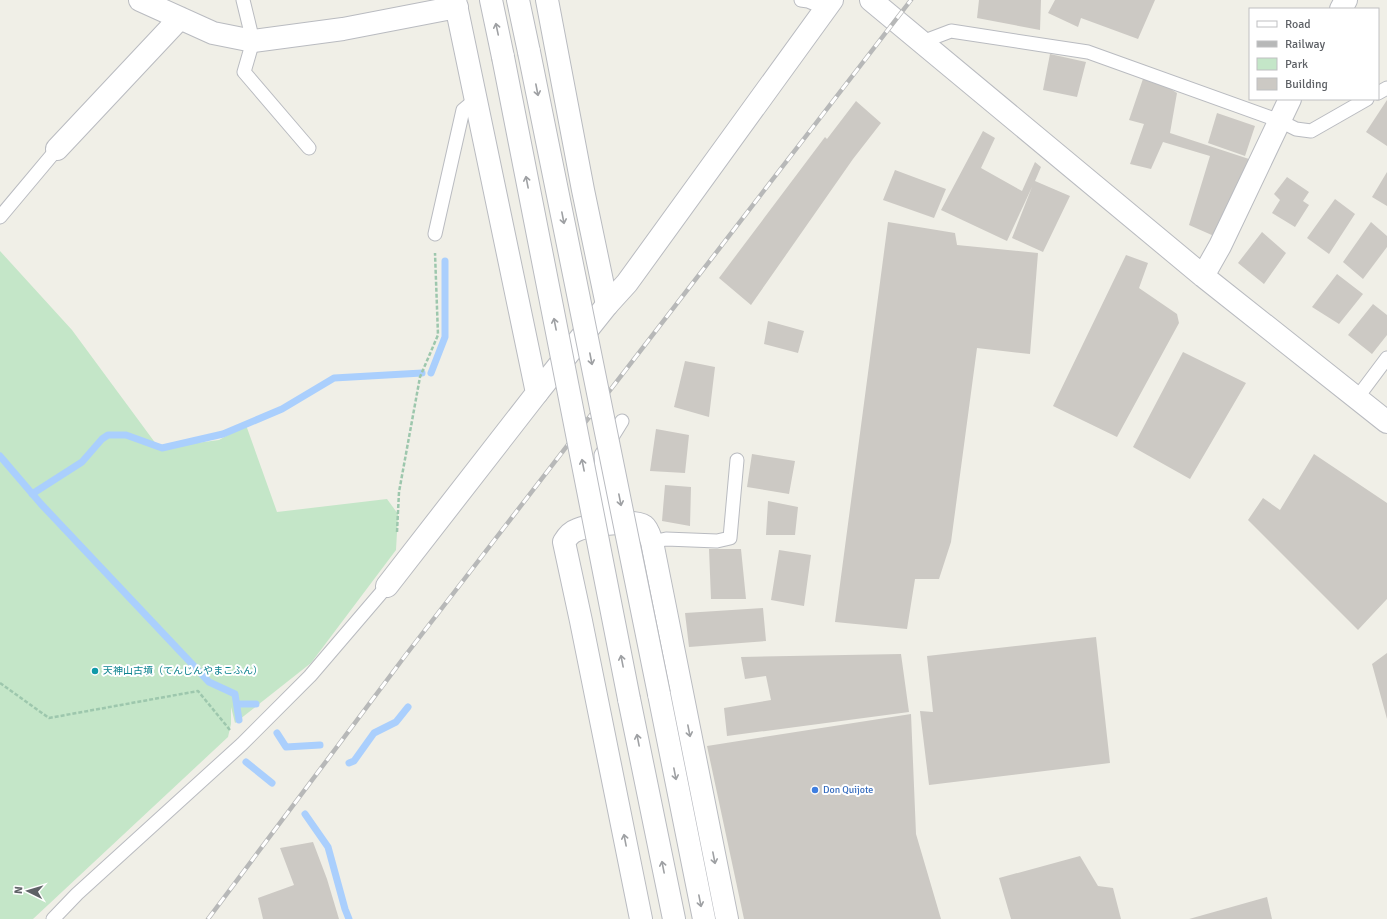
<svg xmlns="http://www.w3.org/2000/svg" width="1387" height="919" viewBox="0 0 1387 919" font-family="Signika,'Noto Sans JP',sans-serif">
	<rect width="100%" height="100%" fill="#f0efe7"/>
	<path fill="#c4e6c8" d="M0,251L72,330L159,448L219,440L246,425L277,512L387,499L398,514L396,550L311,663L235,723L231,707V724L228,737L33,919H0Z"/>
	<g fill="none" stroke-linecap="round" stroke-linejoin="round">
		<path stroke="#aacffd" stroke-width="7" d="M431,373L445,337V261
			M0,456L41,504L209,682L235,694L239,720
			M32,494L82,462L102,439L108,435H126L162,448L223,434L282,409L334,378L422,373
			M237,704H256
			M277,733L286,747L320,745
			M246,762L272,783
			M349,763L354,761L374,733L396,722L408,707
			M305,814L328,847L345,909L349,919"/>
	</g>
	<path fill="#ccc9c4" d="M979,0H1041L1040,30L977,18Z
		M1055,0H1155L1138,39L1081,18L1078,27L1048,13Z
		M1050,54L1086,62L1077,97L1043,90Z
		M1145,73L1177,93L1170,133L1249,159L1214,236L1189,225L1210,156L1163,142L1151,169L1130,164L1144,124L1129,120Z
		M1387,100V146L1366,132Z
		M856,101L881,123L853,159L751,305L719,278L825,137L827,139Z
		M1217,113L1255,126L1245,156L1208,143Z
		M983,131L995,138L981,168L1022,191L1035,162L1041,167L1035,181L1070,196L1043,252L1012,238L1032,187L1007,241L941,210Z
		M895,170L946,189L934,218L883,200Z
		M1387,172V206L1372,197Z
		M1287,177L1309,192L1303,201L1309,205L1295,227L1272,213L1280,200L1274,194Z
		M1335,199L1355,214L1329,254L1307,238Z
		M888,222L955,233L957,245L1038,253L1030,354L977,348L951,542L939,579H915L907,629L835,622Z
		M1371,222L1387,236V247L1363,279L1343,262Z
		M1262,232L1286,253L1264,284L1238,263Z
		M1126,255L1148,263L1139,288L1177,314L1179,323L1117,437L1053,406Z
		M1337,274L1363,294L1339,324L1312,307Z
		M1373,304L1387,315V335L1372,354L1348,335Z
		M768,321L804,331L798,353L764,344Z
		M1183,352L1246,383L1190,479L1133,447Z
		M685,361L715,367L709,417L674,407Z
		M656,429L689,435L685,473L650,471Z
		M752,454L795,461L789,494L747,487Z
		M1314,454L1387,503V599L1358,630L1248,520L1263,498L1280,510Z
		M665,485L691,487L690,526L662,521Z
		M768,501L798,507L795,535H766Z
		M709,549H741L746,599H711Z
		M779,550L811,555L804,606L771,600Z
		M763,608L766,641L689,647L685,613Z
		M1096,637L1110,763L929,785L920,711L933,712L927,656Z
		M1387,653V719L1372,664Z
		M901,654L909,712L727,736L724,708L771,700L766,676L745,679L741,657Z
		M911,714L916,834L941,919H744L707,746Z
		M313,842L327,879L339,919H263L258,898L294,885L280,848Z
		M1080,856L1098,886L1113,888L1121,919H1011L999,878Z
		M1267,897L1272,919H1189Z"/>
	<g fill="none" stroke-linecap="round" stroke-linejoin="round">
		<defs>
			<path id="service" d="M243,0L253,41L244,72L309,148
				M801,0L808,1L825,8
				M922,42L951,31L1088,52L1280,121L1296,129L1311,131L1367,99
				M1378,93L1387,88
				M0,217L57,149
				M435,234L463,110L475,100
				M1357,398L1387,358
				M605,524L601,455L622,421
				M652,542L666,539L717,541L730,538L737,460
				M53,919L77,894L242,744L310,676L387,586"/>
			<path id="minor" d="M140,0L213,33L253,41L343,29L457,7
				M547,0L583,190L607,305
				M57,149L180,18
				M387,586L537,393L455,0
				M641,919L581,621L564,542C567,537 571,532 577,530C588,525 635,519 644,526C648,529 650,537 652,542L727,919"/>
			<path id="tertiary" d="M491,0L503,57
				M518,0L529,52
				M871,0L1203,276L1387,422
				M1341,9L1346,0
				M1203,276L1220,246L1290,99
				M537,393L607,305L627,283L832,0
				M659,694L704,919
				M629,699L674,919"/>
		</defs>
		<use href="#service" stroke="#b9bbc0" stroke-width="15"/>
		<use href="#minor" stroke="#b9bbc0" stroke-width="24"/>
		<use href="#tertiary" stroke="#b9bbc0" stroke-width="24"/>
		<path stroke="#9dc7ad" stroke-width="2.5" stroke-dasharray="4 2" stroke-linecap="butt" d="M397,532L399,492L420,377L438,335L435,253
			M0,683L49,718L198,691L230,730"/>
		<use href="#service" stroke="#fff" stroke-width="13"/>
		<use href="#minor" stroke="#fff" stroke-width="22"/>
		<use href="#tertiary" stroke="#fff" stroke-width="22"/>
		<defs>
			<path id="rail" d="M208,919L405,656L911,0"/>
		</defs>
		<use href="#rail" stroke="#b7b8b8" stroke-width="4.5"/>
		<use href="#rail" stroke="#fff" stroke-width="3" stroke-dasharray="9" stroke-linecap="butt"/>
		<defs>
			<path id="tertiary-bridge" d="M529,52L659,694
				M503,57L629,699"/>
		</defs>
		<use href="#tertiary-bridge" stroke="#b9bbc0" stroke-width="24" stroke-linecap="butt"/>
		<use href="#tertiary-bridge" stroke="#fff" stroke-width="22"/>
	</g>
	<defs><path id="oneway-shaft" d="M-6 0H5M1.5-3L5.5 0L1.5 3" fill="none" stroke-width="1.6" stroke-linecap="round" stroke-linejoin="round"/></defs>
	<g stroke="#9ea0a3">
		<use href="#oneway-shaft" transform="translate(497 29) rotate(-102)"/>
		<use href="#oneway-shaft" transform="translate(537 90) rotate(79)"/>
		<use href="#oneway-shaft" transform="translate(527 182) rotate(-101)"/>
		<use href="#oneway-shaft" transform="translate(563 218) rotate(79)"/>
		<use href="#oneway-shaft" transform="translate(555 324) rotate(-101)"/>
		<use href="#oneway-shaft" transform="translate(591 359) rotate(79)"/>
		<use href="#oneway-shaft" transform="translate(583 465) rotate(-101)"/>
		<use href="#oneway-shaft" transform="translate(620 500) rotate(79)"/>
		<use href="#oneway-shaft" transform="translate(622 661) rotate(-101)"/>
		<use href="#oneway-shaft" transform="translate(689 731) rotate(79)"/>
		<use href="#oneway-shaft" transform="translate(638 740) rotate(-101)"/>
		<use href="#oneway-shaft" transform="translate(675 774) rotate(79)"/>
		<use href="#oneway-shaft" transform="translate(625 840) rotate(-101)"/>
		<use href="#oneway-shaft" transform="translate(714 858) rotate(79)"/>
		<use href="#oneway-shaft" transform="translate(663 867) rotate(-101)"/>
		<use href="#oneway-shaft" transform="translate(700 901) rotate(79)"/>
	</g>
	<circle fill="#0f9aa8" stroke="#fff" stroke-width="1.5" cx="95" cy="671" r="4"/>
	<circle fill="#3f7fe0" stroke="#fff" stroke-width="1.5" cx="815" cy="790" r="4"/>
	<g text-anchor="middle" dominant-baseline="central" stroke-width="4" stroke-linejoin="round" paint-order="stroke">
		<g font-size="10" fill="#0d838f" stroke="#fff" text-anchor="start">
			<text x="103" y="671">天神山古墳（てんじんやまこふん）</text>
		</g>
		<g font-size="10" fill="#366cbe" stroke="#fff" text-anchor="start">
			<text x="823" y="790">Don Quijote</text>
		</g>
	</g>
	<rect x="1249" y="8" width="130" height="92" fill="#ffffff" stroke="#bfc0c2"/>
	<rect x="1257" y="21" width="20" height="6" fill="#ffffff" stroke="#bfc0c2"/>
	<text x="1285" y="28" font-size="12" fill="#5e6166">Road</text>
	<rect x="1257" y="41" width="20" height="6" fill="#b7b8b8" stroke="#bfc0c2"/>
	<text x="1285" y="48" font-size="12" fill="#5e6166">Railway</text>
	<rect x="1257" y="58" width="20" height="12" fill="#c4e6c8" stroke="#bfc0c2"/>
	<text x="1285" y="68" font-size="12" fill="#5e6166">Park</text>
	<rect x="1257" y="78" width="20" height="12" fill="#ccc9c4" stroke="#bfc0c2"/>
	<text x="1285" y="88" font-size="12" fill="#5e6166">Building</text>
	<g transform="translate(28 891) rotate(275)" stroke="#ffffff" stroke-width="3" paint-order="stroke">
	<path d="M0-3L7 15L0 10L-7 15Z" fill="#5e6166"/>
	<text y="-6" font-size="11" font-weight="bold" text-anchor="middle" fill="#5e6166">N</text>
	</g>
</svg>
